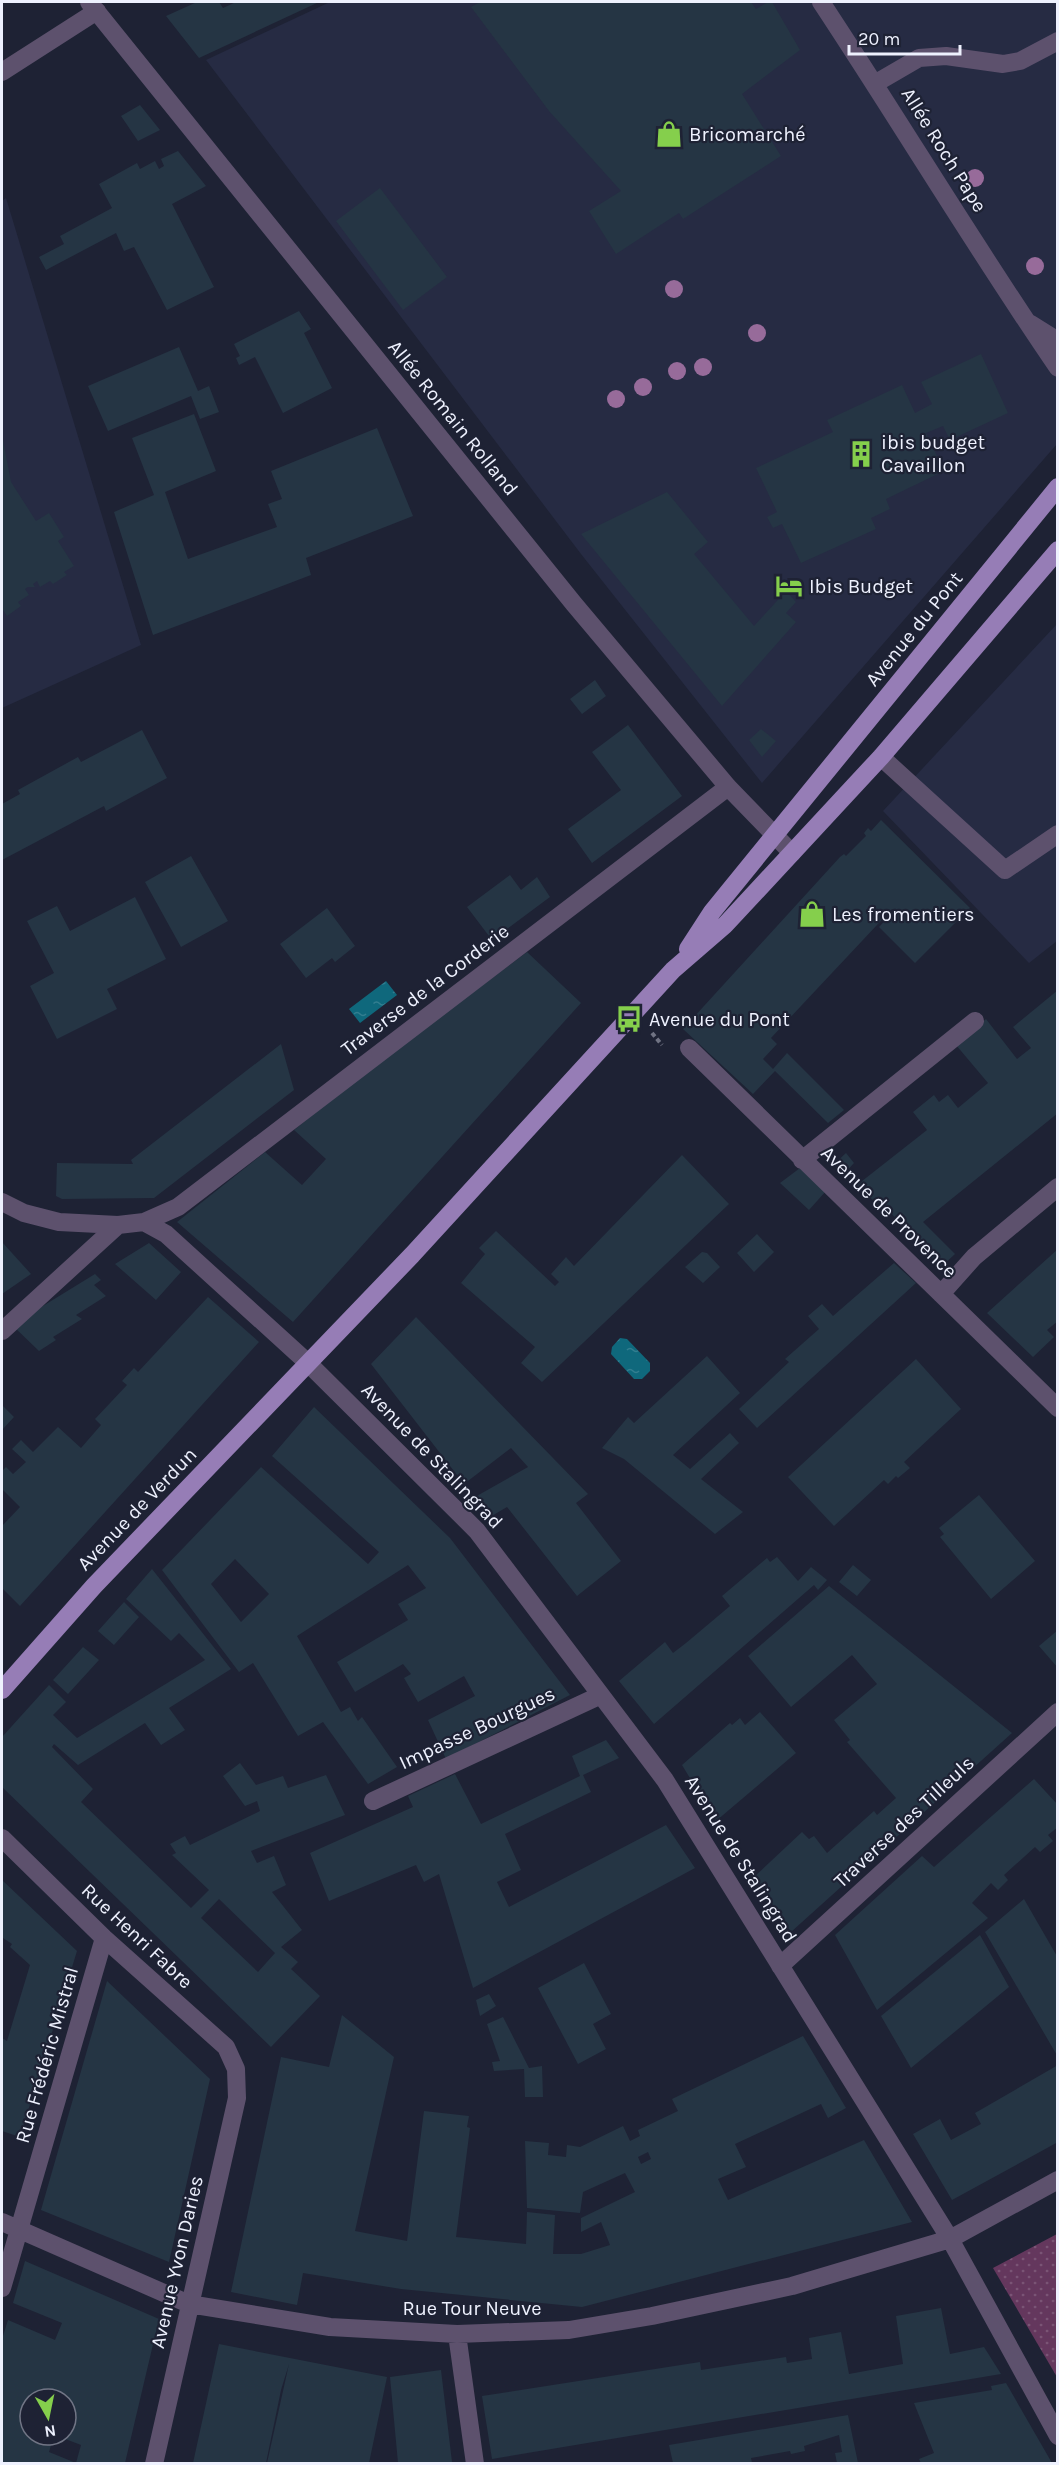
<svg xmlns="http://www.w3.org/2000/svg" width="1059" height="2465" viewBox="0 0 1059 2465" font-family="Karla,sans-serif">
	<defs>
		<pattern id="grass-dots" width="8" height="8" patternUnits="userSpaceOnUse" patternTransform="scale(1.5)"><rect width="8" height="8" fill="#64375d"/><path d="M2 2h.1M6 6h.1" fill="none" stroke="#7a5475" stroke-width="1.8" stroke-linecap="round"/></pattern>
		<pattern id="water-ripples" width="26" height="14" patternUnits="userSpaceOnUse" patternTransform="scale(1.5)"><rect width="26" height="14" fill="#0f687c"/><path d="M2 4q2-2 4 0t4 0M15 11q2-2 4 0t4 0" fill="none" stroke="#327e90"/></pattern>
	</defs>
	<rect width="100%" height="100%" fill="#1e2234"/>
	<path fill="#262b43" d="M330,2H1057V444L762,783L581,554L206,60Z
		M6,198L141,645L2,708V201Z
		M1057,624V941L1029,963L883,811Z"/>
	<path fill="url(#grass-dots)" d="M1057,2234V2377L993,2268Z"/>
	<path fill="url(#water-ripples)" d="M386,981L397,995L360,1023L349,1009Z
		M620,1338L627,1339L650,1363V1371L642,1379H634L611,1354L612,1347Z"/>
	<path fill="#253544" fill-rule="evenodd" d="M197,2H219L223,8L236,2H319L199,58L166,16Z
		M480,2H751L756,9L768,2H772L800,50L742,94L781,156L683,219L679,213L616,254L589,211L621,191L549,111L471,7Z
		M140,105L160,130L138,141L121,116Z
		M178,151L206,186L172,204L214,287L167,310L134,247L124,251L116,233L46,270L39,257L64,244L60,236L112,208L99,184L137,163L140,169L155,161L159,169L164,166L161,159Z
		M380,188L447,277L403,310L336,221Z
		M299,311L311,329L304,333L332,388L283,413L255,357L239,365L236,358L240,356L234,344Z
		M179,347L198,391L209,386L219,412L200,419L191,396L108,431L88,386Z
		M981,354L1008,413L950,440L943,426L926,433L944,471L886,499L890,509L871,518L876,529L801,563L782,524L773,528L767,517L777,512L756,468L833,432L827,420L902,385L915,413L932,404L921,382Z
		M194,414L216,471L165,492L188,559L277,527L268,504L282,499L271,471L377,428L413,516L306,558L311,575L153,635L114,512L154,495L132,438Z
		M2,435L11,482L36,521L49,513L64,537L58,541L74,566L64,572L67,575L53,584L50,581L40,587L37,581L33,584L35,587H28L25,589L29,595L18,602L21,606L7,616L3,610L2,611Z
		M667,492L708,542L694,554L754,626L786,591L796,602L786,613L796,622L722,706L581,534Z
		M595,680L606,696L582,714L570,699Z
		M628,725L682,796L592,863L568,829L621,790L592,752Z
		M761,729L776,741L762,757L749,740Z
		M142,730L167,778L106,811L104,806L2,860V804L20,794L18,790L78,757L81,762Z
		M881,820L970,908L915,963L879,927L894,911L892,909L771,1038L777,1044L763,1059L773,1069L787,1053L844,1110L828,1123L775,1071L753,1094L683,1029L840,857L844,854L846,856L866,836L864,833L868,828L871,831Z
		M191,856L228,921L181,947L145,882Z
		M510,875L521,890L537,877L550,897L492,940L467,907Z
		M135,897L166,959L107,989L117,1009L57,1039L30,986L54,973L27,921L57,906L70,931Z
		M327,908L355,946L335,962L332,958L306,978L280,944Z
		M527,952L581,1003L293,1322L177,1222L265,1152L302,1185L326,1159L294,1130L366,1072Z
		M1058,990V1113L923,1222L955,1254L941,1267L912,1238L881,1201L877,1204L857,1185L927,1130L913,1112L934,1095L939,1102L948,1095L958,1108L988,1083L956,1045L986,1019L1017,1059L1031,1048L1013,1027Z
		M281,1044L294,1090L154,1198L62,1199L56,1196L57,1163L133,1164L131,1160Z
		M846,1153L854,1163L844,1174L833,1165Z
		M682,1155L729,1204L542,1382L521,1363L535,1347L461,1283L485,1254L479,1248L496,1231L555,1286L559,1282L551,1274L566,1257L574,1266Z
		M800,1168L826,1191L809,1210L780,1183Z
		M757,1234L774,1252L754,1272L737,1253Z
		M2,1242L31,1274L2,1294Z
		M149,1243L181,1272L156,1300L115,1264Z
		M1058,1249V1321L1047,1330L1054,1337L1033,1357L987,1313Z
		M702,1252L707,1253L720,1267L703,1283L685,1267Z
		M894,1263L916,1283L757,1428L739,1409L789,1362L785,1359L819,1329L808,1316L822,1304L833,1316Z
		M95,1274L101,1280L94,1285L106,1296L76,1315L82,1319L53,1337L56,1340L39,1351L12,1325Z
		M208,1297L259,1342L20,1606L2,1588V1526L20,1507L2,1489V1471L6,1467L13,1474L26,1462L12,1449L21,1440L33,1452L58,1427L81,1448L101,1425L95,1419L127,1385L122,1381L134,1368L138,1372Z
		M416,1317L588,1494L576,1503L621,1561L577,1596L507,1507L490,1517L475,1497L528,1467L511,1448L464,1484L371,1364Z
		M707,1356L740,1393L673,1455L690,1469L730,1433L739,1443L701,1479L743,1512L715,1534L624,1459L602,1448L628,1417L634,1423Z
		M916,1359L961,1409L904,1462L910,1468L898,1478L896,1476L888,1484L884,1480L834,1526L788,1477Z
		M2,1405L14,1417L2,1430Z
		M314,1407L450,1538L570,1695L446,1759L428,1720L475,1696L464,1676L418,1702L404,1678L411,1674L403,1664L355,1692L337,1662L408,1620L398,1604L426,1588L408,1565L297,1636L341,1712L350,1707L358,1721L362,1717L397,1767L368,1784L323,1722L298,1736L253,1663L239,1672L162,1570L261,1467L368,1564L379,1552L272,1456ZM235,1559L269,1594L241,1622L211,1584Z
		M979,1495L1035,1561L991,1599L940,1537L944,1534L939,1528Z
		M777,1557L798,1581L811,1567L827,1580L818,1590L814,1585L654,1724L619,1681L665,1642L673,1653L686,1643L730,1606L722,1596L767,1558L770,1562Z
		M853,1565L871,1580L857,1596L839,1582Z
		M152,1569L231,1669L169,1708L185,1730L161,1745L145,1723L78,1765L54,1744L52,1747L93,1789L81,1802L191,1908L209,1890L172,1855L176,1853L170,1844L185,1836L190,1845L260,1811L257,1801L245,1806L223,1776L240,1763L256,1785L283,1776L288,1788L326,1775L345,1815L251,1851L257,1863L274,1856L286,1885L272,1892L302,1930L281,1947L298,1962L291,1969L320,1996L271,2047L2,1787V1737L49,1685L66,1702L53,1715L77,1738L205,1660L179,1633L171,1641L126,1599ZM219,1899L275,1953L258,1972L201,1918Z
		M829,1586L1012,1733L791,1932L754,1877L802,1832L809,1839L814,1836L827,1853L874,1811L877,1815L896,1798L847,1742L850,1740L834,1720L877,1684L852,1655L791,1707L748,1656Z
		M124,1602L139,1617L114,1645L98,1631Z
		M1058,1630V1668L1039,1646Z
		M83,1647L99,1660L68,1694L53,1680Z
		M760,1712L796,1753L716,1821L682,1765L730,1723L732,1725L740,1718L745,1725Z
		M606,1740L619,1758L583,1775L591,1792L505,1834L521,1870L497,1882L509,1907L666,1825L695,1868L473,1988L439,1874L424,1882L416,1865L329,1901L310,1853L413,1807L408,1796L455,1774L481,1824L580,1776L572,1756Z
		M1034,1779L1058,1805V1827L1048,1835L1053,1841L1040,1852L1035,1847L1004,1875L1008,1880L998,1890L991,1883L972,1903L988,1918L877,2010L835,1935L922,1856L934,1867Z
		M2,1880L77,1951L20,2137L2,2131V2038L7,2041L30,1965L10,1947L12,1944L3,1938L2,1941Z
		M1024,1899L1058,1958V2057L985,1932Z
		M980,1935L1009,1987L911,2068L881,2016Z
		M584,1963L611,2014L593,2024L606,2049L578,2064L538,1988Z
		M107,1981L210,2079L169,2262L41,2210Z
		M489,1994L496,2006L480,2016L476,2000Z
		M342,2015L394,2057L355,2231L407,2241L424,2111L469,2116L467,2127L470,2128L456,2237L526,2244L527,2212L555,2215L553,2254H581L610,2245L601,2222L581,2232V2218L635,2192L625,2173L583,2192L580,2213L527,2208L525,2141L549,2143L548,2155L566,2157L567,2145L580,2147L623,2126L630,2141L640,2136L638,2130L678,2111L672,2099L803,2036L846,2108L828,2118L821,2104L735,2144L746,2167L718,2179L728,2200L864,2140L912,2222L582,2307L401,2289L303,2273L297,2305L231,2292L281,2057L329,2067ZM648,2152L651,2159L641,2164L638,2157Z
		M503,2017L529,2068L542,2066L543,2097H525L524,2069L494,2071L492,2062L500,2061L487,2024Z
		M1058,2065V2142L952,2200L913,2134L940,2119L951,2140L981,2124L975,2113Z
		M25,2261L159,2319L125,2463H2V2339L8,2320L55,2340L62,2323L13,2303ZM30,2399H66V2435H55L81,2445L76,2463L49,2452L54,2435H30Z
		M941,2308L950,2354L984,2347L1001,2374L492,2459L482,2396L700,2362L701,2370L786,2357L787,2363L812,2359L809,2338L841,2332L849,2374L903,2364L896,2316Z
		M219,2344L387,2377L369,2463H267L289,2364L281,2390L266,2463H193Z
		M441,2370L452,2462L398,2463L390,2377Z
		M1006,2383L1052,2463H921L919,2459L934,2453L914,2403L992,2390L991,2386Z
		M848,2415L858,2463H837L835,2453L842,2452L839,2435L804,2446L805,2451L791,2454L790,2451L751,2458L752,2463H673L669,2445Z"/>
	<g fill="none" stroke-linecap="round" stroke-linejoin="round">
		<path stroke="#707383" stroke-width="4" stroke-dasharray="4.5 3" stroke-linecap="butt" d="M652,1033L662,1045"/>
		<path stroke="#5d516d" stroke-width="18" d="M89,2L574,604L728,787L792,853
			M821,2C901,123 975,247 1058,368
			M2,72L97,11
			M876,83L919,58L946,56L1003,64L1020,61L1058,41
			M1031,324L1058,341
			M881,757L1005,870L1058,834
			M689,1048L1058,1408
			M802,1160L975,1021
			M2,1202L24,1213L59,1222L118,1225L144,1222L166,1234L308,1363L477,1531L665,1780L950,2239L1058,2436
			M144,1222L178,1207L728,787
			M941,1294L974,1257L1058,1187
			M2,1331L118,1225
			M373,1801L601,1695
			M2,1838L104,1938L226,2047L236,2069L237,2098L154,2464
			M780,1966L1058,1712
			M2,2222L189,2304L330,2327L457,2334L569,2330L652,2316L792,2286L950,2239L1058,2180
			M2,2288L104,1938
			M457,2334L475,2464"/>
		<path stroke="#967db6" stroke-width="18" d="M688,949L712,912L1058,487
			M2,1690L94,1586L412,1255L673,970L725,925L881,757L1058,550"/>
	</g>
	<g fill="#976b9a">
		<circle cx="975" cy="178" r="9"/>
		<circle cx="1035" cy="266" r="9"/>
		<circle cx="674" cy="289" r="9"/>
		<circle cx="757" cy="333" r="9"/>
		<circle cx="703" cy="367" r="9"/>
		<circle cx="677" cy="371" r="9"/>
		<circle cx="643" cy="387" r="9"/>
		<circle cx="616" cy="399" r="9"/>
	</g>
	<defs>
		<symbol id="shop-bare" viewBox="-9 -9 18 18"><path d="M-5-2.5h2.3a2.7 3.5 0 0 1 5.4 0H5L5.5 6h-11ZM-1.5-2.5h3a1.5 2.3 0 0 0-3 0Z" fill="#85cf4c" stroke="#1e2234" stroke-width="2.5" paint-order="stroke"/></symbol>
		<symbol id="building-bare" viewBox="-9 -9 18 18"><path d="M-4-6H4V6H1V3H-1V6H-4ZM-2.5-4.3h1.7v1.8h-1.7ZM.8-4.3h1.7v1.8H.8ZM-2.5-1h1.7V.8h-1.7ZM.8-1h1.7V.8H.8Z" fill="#85cf4c" stroke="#1e2234" stroke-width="2.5" paint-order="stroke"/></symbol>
		<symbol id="hotel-bare" viewBox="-9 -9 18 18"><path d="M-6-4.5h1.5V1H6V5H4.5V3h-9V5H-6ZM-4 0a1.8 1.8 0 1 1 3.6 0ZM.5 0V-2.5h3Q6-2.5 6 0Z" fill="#85cf4c" stroke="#1e2234" stroke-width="2.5" paint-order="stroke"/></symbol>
		<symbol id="bus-bare" viewBox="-9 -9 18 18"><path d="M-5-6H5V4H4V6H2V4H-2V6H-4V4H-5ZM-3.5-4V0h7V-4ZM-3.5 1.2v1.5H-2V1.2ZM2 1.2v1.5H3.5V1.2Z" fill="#85cf4c" stroke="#1e2234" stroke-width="2.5" paint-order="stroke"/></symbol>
	</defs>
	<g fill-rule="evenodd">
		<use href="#shop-bare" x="650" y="115" width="38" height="38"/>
		<use href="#building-bare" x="842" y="435" width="38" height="38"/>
		<use href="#hotel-bare" x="770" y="567" width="38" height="38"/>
		<use href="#shop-bare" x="793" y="895" width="38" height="38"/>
		<use href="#bus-bare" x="610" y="1000" width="38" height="38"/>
	</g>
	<g text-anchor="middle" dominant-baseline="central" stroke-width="4.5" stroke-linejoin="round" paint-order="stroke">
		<g font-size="20" fill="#eef1fe" stroke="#1e2234" text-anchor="start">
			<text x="689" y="134">Bricomarché</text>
			<text x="881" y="442">ibis budget<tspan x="881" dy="23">Cavaillon</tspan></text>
			<text x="809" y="586">Ibis Budget</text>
			<text x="832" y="914">Les fromentiers</text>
			<text x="649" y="1019">Avenue du Pont</text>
		</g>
		<g font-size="20" fill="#eef1fe" stroke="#1e2234">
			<text transform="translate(944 150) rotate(58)">Allée Roch Pape</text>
			<text transform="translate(453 418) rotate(51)">Allée Romain Rolland</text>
			<text transform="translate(914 629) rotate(-51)">Avenue du Pont</text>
			<text transform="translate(425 990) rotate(-37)">Traverse de la Corderie</text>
			<text transform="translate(889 1212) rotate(44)">Avenue de Provence</text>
			<text transform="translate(432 1456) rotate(46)">Avenue de Stalingrad</text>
			<text transform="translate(137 1509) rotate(-46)">Avenue de Verdun</text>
			<text transform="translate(477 1728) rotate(-25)">Impasse Bourgues</text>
			<text transform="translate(904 1822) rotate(-43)">Traverse des Tilleuls</text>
			<text transform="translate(741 1859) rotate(58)">Avenue de Stalingrad</text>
			<text transform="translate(137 1936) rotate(43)">Rue Henri Fabre</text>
			<text transform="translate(47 2055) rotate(-74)">Rue Frédéric Mistral</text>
			<text transform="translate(177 2262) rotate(-77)">Avenue Yvon Daries</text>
			<text x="472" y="2308">Rue Tour Neuve</text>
		</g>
	</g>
	<rect width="1059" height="2465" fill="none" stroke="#eef1fe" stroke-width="6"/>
	<g transform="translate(48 2417) rotate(171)"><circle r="28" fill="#1e2234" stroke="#717585" stroke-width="1.5"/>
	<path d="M0-4.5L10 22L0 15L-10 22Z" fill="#85cf4c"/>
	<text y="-9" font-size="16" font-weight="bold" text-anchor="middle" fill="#eef1fe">N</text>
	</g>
	<path d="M849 45v9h111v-9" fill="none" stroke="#eef1fe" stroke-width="3"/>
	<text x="858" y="45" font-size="18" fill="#eef1fe" stroke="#1e2234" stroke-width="4.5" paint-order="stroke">20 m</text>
</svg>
